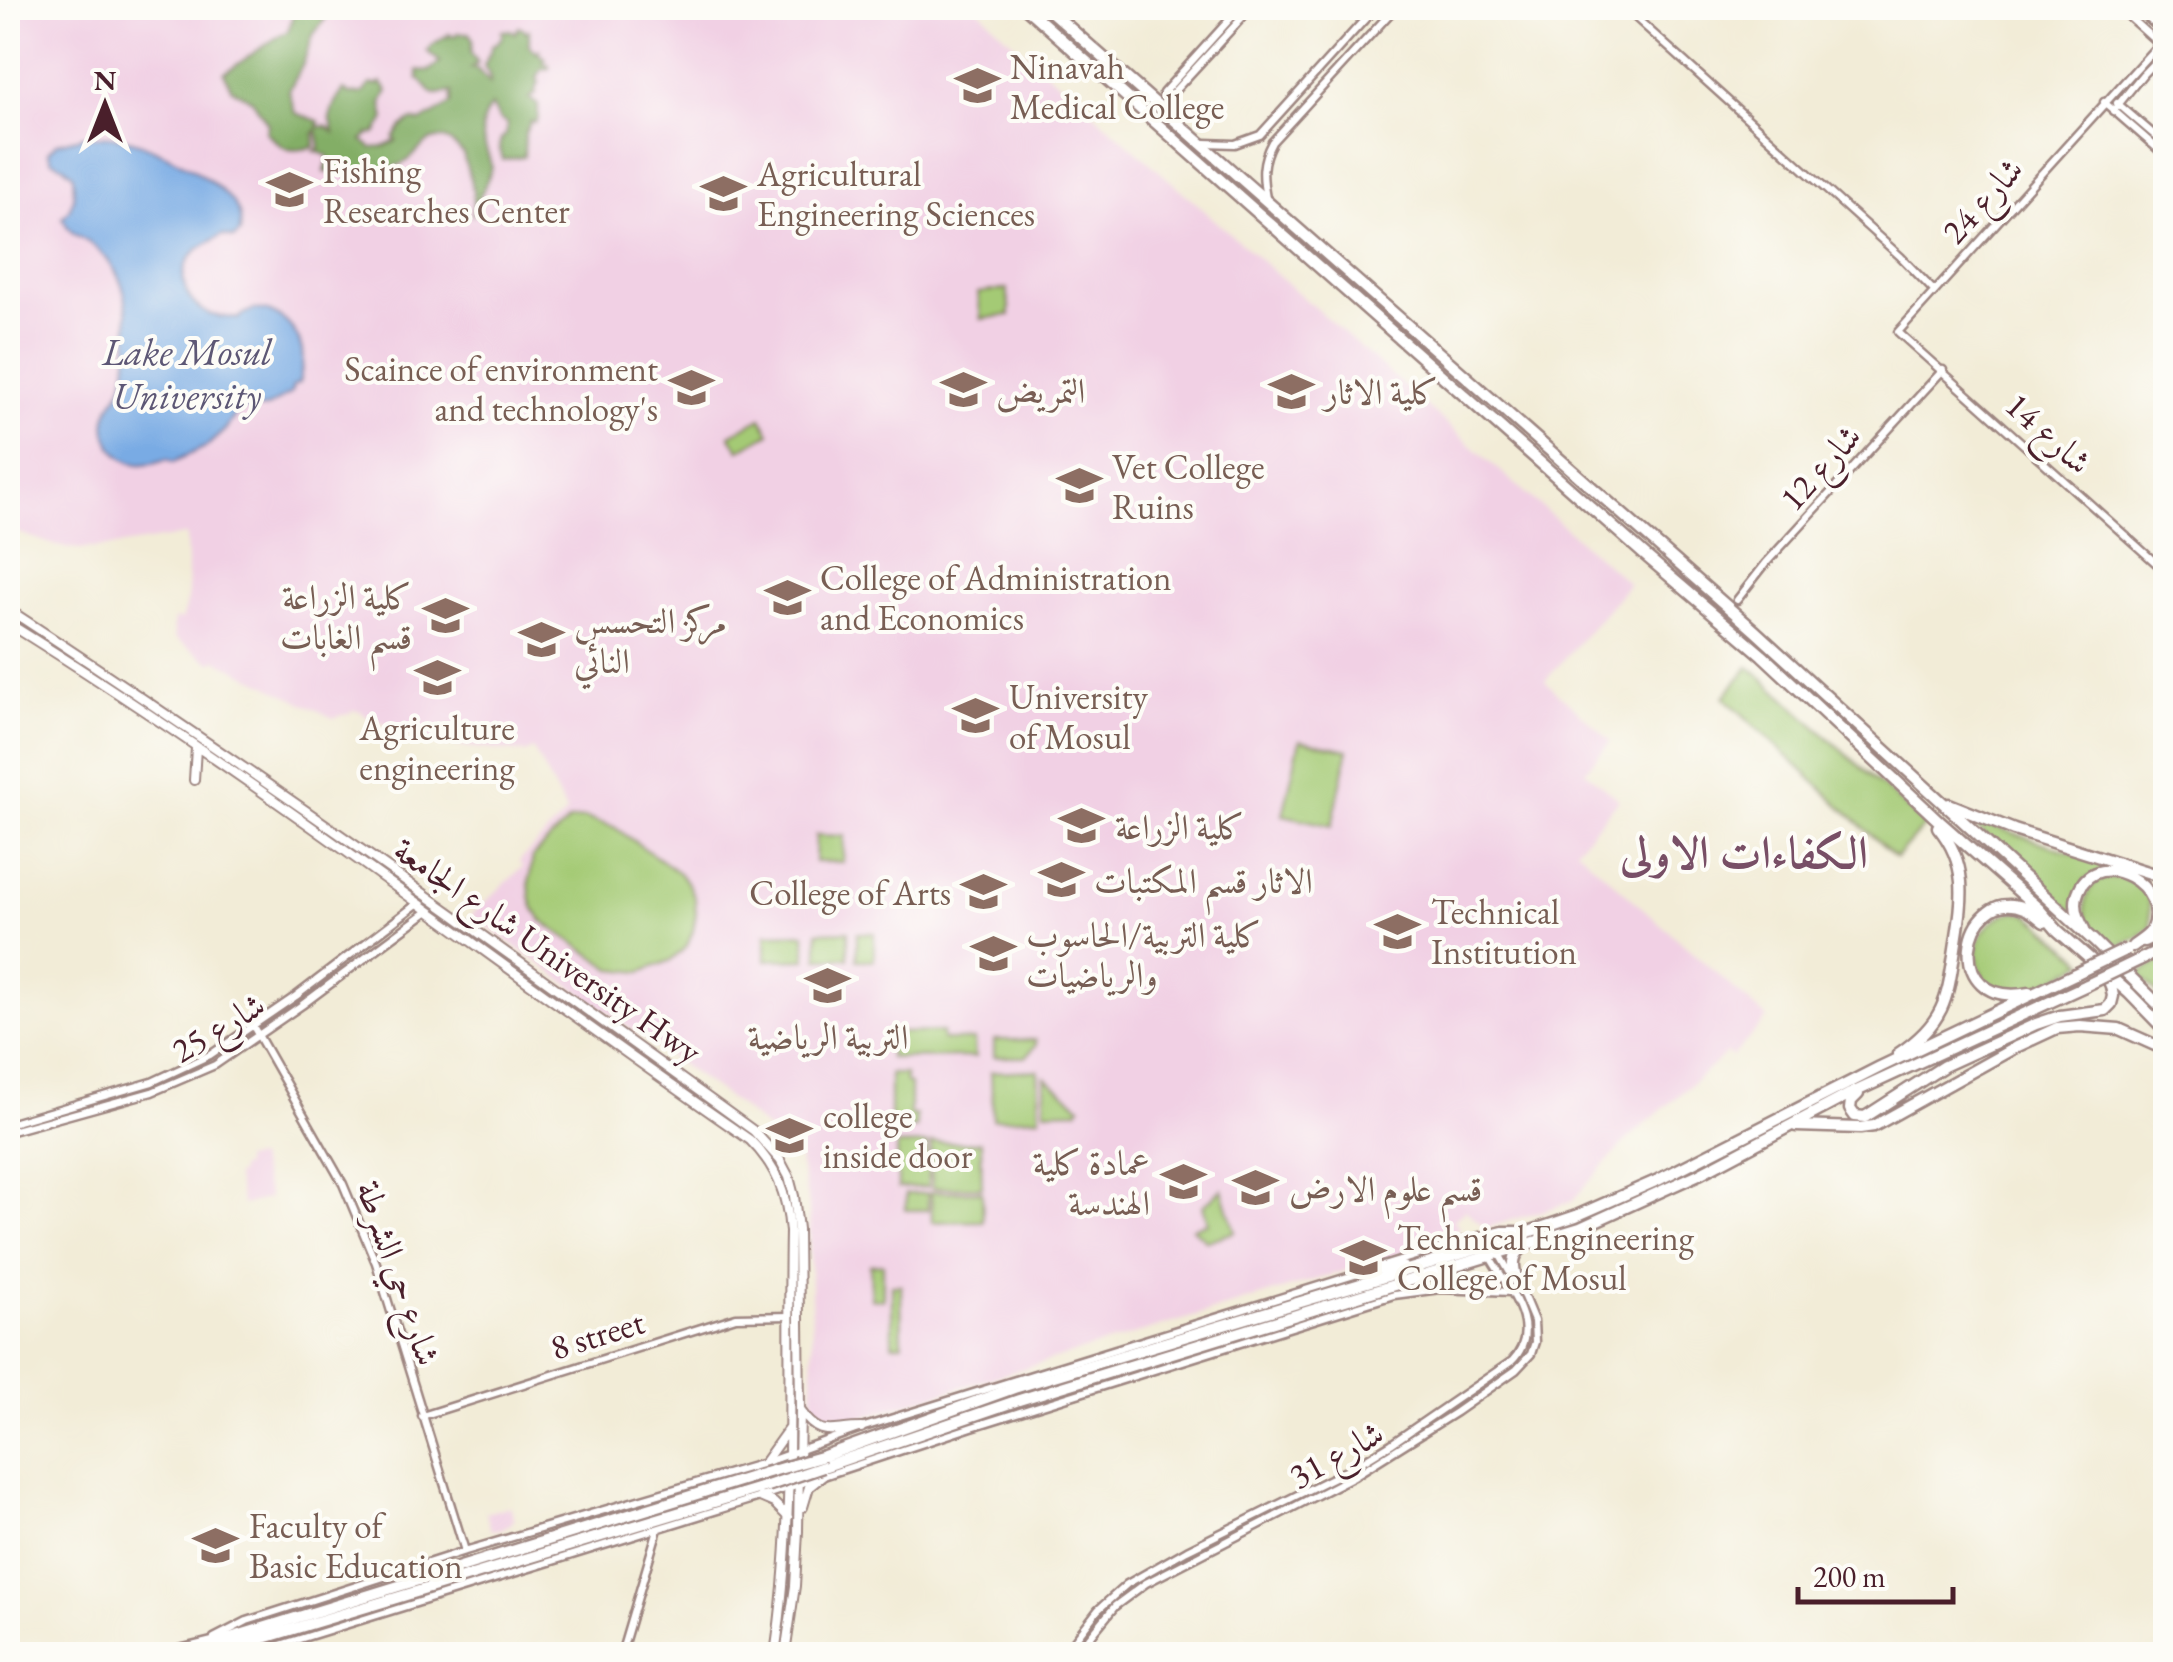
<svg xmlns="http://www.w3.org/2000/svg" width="2173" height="1662" viewBox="0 0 2173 1662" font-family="'EB Garamond',Amiri,serif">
	<rect width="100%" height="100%" fill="#fdfcf7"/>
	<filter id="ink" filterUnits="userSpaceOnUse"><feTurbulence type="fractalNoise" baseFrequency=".01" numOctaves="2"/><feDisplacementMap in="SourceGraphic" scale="20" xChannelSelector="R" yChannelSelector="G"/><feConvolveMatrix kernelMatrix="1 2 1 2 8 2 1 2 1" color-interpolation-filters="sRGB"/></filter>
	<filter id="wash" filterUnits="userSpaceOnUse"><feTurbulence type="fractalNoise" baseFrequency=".0048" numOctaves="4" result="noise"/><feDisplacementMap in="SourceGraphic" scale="40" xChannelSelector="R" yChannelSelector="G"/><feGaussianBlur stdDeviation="2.25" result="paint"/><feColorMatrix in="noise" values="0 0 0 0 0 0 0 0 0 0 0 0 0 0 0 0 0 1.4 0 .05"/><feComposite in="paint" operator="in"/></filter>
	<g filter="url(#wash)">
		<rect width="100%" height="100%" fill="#f2ecd7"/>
		<path fill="#f1d0e4" d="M8,8H977L1008,38L1629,584L1545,681L1611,741L1585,771L1619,800L1576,849L1767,1018L1732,1057L1727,1053L1626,1141L1571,1202L1486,1228L1465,1210L1454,1220L1460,1228L1446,1240L1383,1260H1377L1373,1255L1360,1258V1265L1357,1267L847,1422L825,1419L814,1414L812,1413L813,1377L809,1207L800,1165L798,1138L774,1135L735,1103L471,915L523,867L519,861L567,813L533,749L526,753L427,743L364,715L361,711L351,710V713L333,718L216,660L211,663L174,638L173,624L175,619L181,620L188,599L186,535L110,547L78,549L57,546L8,529Z
			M257,1158L269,1198L242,1205L235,1175L239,1174V1168L244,1167L243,1160Z
			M510,1506L515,1520L512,1521V1523L501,1529L491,1530L486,1513Z"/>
		<path fill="#a4ca75" stroke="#777450" stroke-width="2.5" d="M1007,289L1010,315L981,319L978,293Z
			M761,418L770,433L739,450L730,435Z
			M1749,666L1925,825L1896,858L1724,697Z
			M1300,740L1348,750L1332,826L1283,815Z
			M584,818L614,827L679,873L688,884L695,899L696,913L693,931L687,946L672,960L641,972L612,969L542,921L533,907L530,896L529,882L533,856L569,821Z
			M1972,819L2115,867L2085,880L2076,915L1970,821Z
			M816,835L844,836L843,862H815Z
			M2118,877L2128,879L2148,891L2151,927L2137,938L2114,948C2107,943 2099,938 2094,931C2083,919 2081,896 2094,884C2100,878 2110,878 2118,877Z
			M2016,911L2029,914L2085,962C2068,971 2037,991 2019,993C1967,996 1960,921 2016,911Z
			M848,931V958H818V932Z
			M805,933L806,959L766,960V934Z
			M857,933H874V960H857Z
			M2165,959V1001L2138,973Z
			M942,1032V1040H974L975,1057L889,1058V1033Z
			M994,1040H1036V1045L1026,1057H994Z
			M1038,1070L1040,1117L993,1119L991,1072Z
			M890,1074H905L906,1083L910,1084V1115H916V1128H890Z
			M1045,1077L1081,1106L1078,1110L1045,1111Z
			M981,1142L982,1187L932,1188L931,1143Z
			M927,1144L928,1187L898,1188L897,1145Z
			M1222,1189L1235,1232L1207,1241L1192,1228L1208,1222L1203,1206Z
			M982,1191L983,1221L932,1222L931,1192Z
			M928,1193V1210H906V1194Z
			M883,1264V1299H871L870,1265Z
			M892,1285H901L902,1344H892Z"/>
		<path fill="#83ae66" stroke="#666648" stroke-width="2.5" d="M295,8H333L313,35L303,64L289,91L295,113L319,121L318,127L326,126L334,132L330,117L335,102L344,90L350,94L363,93L370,84L377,85L381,83L388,91L382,103L385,119L376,134H369L362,140L372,148L383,147L396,141L394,138L402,127L412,120L421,122L451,104L452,92C426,97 434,93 418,78V70L429,71L440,62L427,51L432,45L446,36L449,37V34L455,36L457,33H469L473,39L471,53L478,63L471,68L477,69L490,83V77L484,66L493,44L497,43L502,37V31L511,30L515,33L519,27L523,28L525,32L529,30V46L536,51L539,50L538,53L546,59L543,63L549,65V68L541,70L537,78L539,83L535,90L536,94L529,98L538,105V118L535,123L531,121L525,133L524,157L503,160C499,151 497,140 506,135L507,124L499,119L492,105C473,126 486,145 492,168L472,216C475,202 473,184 468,171C466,165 463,160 464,154C455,147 449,137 437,139C422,141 417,156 405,162C388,171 368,173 349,176L343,172H325L329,156L315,151L320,149L317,130L314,133L315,147C287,152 287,152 266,132L268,124L253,101L232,89L224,73C246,60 265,43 288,31Z"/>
		<path fill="#79abe4" stroke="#626588" stroke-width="2.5" d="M84,136C95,138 106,135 116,137C148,141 233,184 240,217C241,222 240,228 240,233L234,238L222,235C214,240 202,245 195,252C174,271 184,302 207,313C217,318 228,316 238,319C259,297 291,318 300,343C305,356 302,369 299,383L293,386L291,393L266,408L245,409L236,414L225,430L206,447L173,462L168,459C158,462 149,465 138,464C117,461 102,438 106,418C108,405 119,396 123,384C129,364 130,312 124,292C119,274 109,259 95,247C78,234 73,239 62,217C76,208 74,189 73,174L62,165L52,160L48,152L57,143Z"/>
	</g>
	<g filter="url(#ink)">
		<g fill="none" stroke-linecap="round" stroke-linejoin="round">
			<defs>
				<path id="secondary" d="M1625,8L1901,257L1934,291
					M2119,8L2159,44
					M2136,8L2166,34
					M2166,36L1898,332L2166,572
					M1163,93L1240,8
					M1168,98L1251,8
					M2104,102L2166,156
					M2117,103L2166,145
					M2113,111L2143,74L2166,50
					M1205,143L1235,144L1260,135L1375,8
					M1266,198C1262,176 1261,162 1272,142L1395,8
					M1737,600L1766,563L1943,370
					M253,1026L343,1184L376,1263L465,1551
					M8,1124L152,1082L210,1055L296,996L417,904
					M8,1132L152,1092L215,1065L302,1005L428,911
					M422,1416L736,1317L790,1316
					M214,1638L247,1621L303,1603L465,1551L764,1463L861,1428L1483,1235L1503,1230H1528
					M251,1654L760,1497L972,1427L1394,1295L1440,1289L1511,1292
					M621,1654L658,1529
					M1064,1654L1098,1610L1127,1584L1187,1550L1350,1469L1391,1444L1512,1361C1544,1329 1508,1288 1490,1257
					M1076,1654L1115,1606L1146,1583L1354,1476L1456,1412L1516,1370L1531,1354L1535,1342L1534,1321L1524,1297L1499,1254"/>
				<path id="primary" d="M8,609C262,775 508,953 754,1131L780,1160L789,1177L794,1196L798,1229L800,1410L798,1531L795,1586L785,1654
					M8,623C264,782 502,969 750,1140C777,1167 787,1194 790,1232C787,1373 796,1514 775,1654
					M194,780L196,748
					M800,1410C821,1440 830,1428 861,1428
					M764,1463L789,1428
					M760,1497L774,1503L788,1517
					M803,1507L809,1487L824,1475"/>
				<path id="highway" d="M1026,8L1646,556L1762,655L1940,822L2039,909L2057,930L2129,993L2166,1031
					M1047,8L1755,631L2094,941L2166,1012
					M1949,804L2014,830L2166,878
					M2084,929C2077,917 2073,903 2079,890C2098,845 2173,886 2151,931C2147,937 2138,942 2133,946
					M2144,941L2166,931
					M2139,960L2166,947
					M2029,993C1938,1010 1964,884 2024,908C2031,911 2038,917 2044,922
					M1898,1054C1916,1042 1932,1028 1941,1009C1949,992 1951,973 1954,955C1961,907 1972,868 1938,827
					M1858,1094L1851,1101L1850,1109L1855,1116L1865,1117L1944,1066L2036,1024L2060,1016L2105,1010L2111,1004L2113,996L2111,986L2106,975
					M1796,1126L1860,1128L1874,1126L2016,1047L2057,1028L2080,1026L2119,1029L2166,1050
					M1376,1268H1404
					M1518,1288C1516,1273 1508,1259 1522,1248
					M824,1456L1014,1388L1487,1246L1576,1216L1658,1180L1880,1067L2075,974
					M823,1467L1019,1400L1580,1228L1699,1174L1850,1094L2087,985
					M167,1654L224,1640L765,1473
					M211,1654L767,1486"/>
			</defs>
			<use href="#secondary" stroke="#9e8681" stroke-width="11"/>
			<use href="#primary" stroke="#9e8681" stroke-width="12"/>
			<use href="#highway" stroke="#9e8681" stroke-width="15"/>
			<use href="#secondary" stroke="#fff" stroke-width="6"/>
			<use href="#primary" stroke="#fff" stroke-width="8"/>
			<use href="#highway" stroke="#fff" stroke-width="10"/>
			<defs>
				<path id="highway-bridge" d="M2075,974L2127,949
					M2087,985L2139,960
					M765,1473L824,1456
					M767,1486L823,1467"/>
			</defs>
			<use href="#highway-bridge" stroke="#9e8681" stroke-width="15" stroke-linecap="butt"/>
			<use href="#highway-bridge" stroke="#fff" stroke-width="10"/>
		</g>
	</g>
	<defs>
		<symbol id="university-bare" viewBox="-9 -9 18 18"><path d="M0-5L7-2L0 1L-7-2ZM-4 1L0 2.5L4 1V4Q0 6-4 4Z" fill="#8d6e63" stroke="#fdfcf7" stroke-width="2.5" paint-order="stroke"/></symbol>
	</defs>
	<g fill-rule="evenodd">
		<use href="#university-bare" x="946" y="54" width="63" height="63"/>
		<use href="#university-bare" x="258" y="158" width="63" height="63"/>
		<use href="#university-bare" x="692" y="162" width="63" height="63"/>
		<use href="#university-bare" x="660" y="356" width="63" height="63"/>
		<use href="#university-bare" x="932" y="358" width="63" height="63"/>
		<use href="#university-bare" x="1260" y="360" width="63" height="63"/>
		<use href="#university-bare" x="1048" y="454" width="63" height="63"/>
		<use href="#university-bare" x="756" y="566" width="63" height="63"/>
		<use href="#university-bare" x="414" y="584" width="63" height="63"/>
		<use href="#university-bare" x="510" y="608" width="63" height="63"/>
		<use href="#university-bare" x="406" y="646" width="63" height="63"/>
		<use href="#university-bare" x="944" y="684" width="63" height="63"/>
		<use href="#university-bare" x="1050" y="794" width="63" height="63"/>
		<use href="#university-bare" x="1030" y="848" width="63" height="63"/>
		<use href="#university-bare" x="952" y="860" width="63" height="63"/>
		<use href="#university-bare" x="1366" y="900" width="63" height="63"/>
		<use href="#university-bare" x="962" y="922" width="63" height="63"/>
		<use href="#university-bare" x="796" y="954" width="63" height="63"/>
		<use href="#university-bare" x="758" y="1104" width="63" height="63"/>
		<use href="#university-bare" x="1152" y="1150" width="63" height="63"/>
		<use href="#university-bare" x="1224" y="1156" width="63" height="63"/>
		<use href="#university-bare" x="1332" y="1226" width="63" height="63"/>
		<use href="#university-bare" x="184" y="1514" width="63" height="63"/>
	</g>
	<g text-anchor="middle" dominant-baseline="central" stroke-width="8" stroke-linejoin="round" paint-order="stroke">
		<g font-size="35" fill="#785e54" stroke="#fdfcf7" text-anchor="start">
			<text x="1010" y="66">Ninavah<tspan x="1010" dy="40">Medical College</tspan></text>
			<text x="323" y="170">Fishing<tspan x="323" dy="40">Researches Center</tspan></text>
			<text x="757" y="173">Agricultural<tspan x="757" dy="40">Engineering Sciences</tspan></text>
			<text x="658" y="368" text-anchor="end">Scaince of environment<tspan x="658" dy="40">and technology's</tspan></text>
			<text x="996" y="390">التمريض</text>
			<text x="1324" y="391">كلية الاثار</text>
			<text x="1112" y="466">Vet College<tspan x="1112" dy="40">Ruins</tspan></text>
			<text x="820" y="577">College of Administration<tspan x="820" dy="40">and Economics</tspan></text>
			<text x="412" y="596" text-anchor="end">كلية الزراعة<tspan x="412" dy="40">قسم الغابات</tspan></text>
			<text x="574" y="620">مركز التحسس<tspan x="574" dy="40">النائي</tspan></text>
			<text x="1009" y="696">University<tspan x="1009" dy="40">of Mosul</tspan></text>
			<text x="437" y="727" text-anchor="middle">Agriculture<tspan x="437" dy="40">engineering</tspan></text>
			<text x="1115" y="826">كلية الزراعة</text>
			<text x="1094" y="880">الاثار قسم المكتبات</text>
			<text x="951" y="892" text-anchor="end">College of Arts</text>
			<text x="1431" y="911">Technical<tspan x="1431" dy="40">Institution</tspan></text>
			<text x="1026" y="934">كلية التربية/الحاسوب<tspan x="1026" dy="40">والرياضيات</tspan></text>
			<text x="828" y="1036" text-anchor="middle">التربية الرياضية</text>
			<text x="823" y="1115">college<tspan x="823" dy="40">inside door</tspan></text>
			<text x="1150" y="1162" text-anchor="end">عمادة كلية<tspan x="1150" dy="40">الهندسة</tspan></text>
			<text x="1289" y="1188">قسم علوم الارض</text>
			<text x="1397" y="1237">Technical Engineering<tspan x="1397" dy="40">College of Mosul</tspan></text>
			<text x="249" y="1525">Faculty of<tspan x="249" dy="40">Basic Education</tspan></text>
		</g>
		<g font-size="35" fill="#4a1f2b" stroke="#fdfcf7">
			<text transform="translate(1982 200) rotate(-48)">شارع 24</text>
			<text transform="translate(2049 433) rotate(42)">شارع 14</text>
			<text transform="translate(1820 467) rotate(-48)">شارع 12</text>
			<text transform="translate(548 950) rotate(35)">شارع الجامعة University Hwy</text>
			<text transform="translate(218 1027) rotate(-31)">شارع 25</text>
			<text transform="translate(399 1273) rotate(71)">شارع حي الشرطة</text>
			<text transform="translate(597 1334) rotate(-17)">8 street</text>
			<text transform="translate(1336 1454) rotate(-29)">شارع 31</text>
		</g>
		<g font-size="38" font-style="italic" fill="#5d5775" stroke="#fdfcf7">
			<text x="187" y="351">Lake Mosul<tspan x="187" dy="44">University</tspan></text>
		</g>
		<g font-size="45" font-weight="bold" fill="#784f66" stroke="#fdfcf7">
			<text x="1744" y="852">الكفاءات الاولى</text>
		</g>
	</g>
	<rect width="2173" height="1662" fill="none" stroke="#fdfcf7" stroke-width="40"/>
	<g transform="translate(105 105)" stroke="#fdfcf7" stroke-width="8" paint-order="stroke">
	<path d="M0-8L18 38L0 25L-18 38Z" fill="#4a1f2b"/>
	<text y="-15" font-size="28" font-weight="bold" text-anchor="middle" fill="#4a1f2b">N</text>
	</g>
	<path d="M1798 1587v15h155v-15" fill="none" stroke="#4a1f2b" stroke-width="5"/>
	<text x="1813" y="1587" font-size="30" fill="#4a1f2b" stroke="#fdfcf7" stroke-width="8" paint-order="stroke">200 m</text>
</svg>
